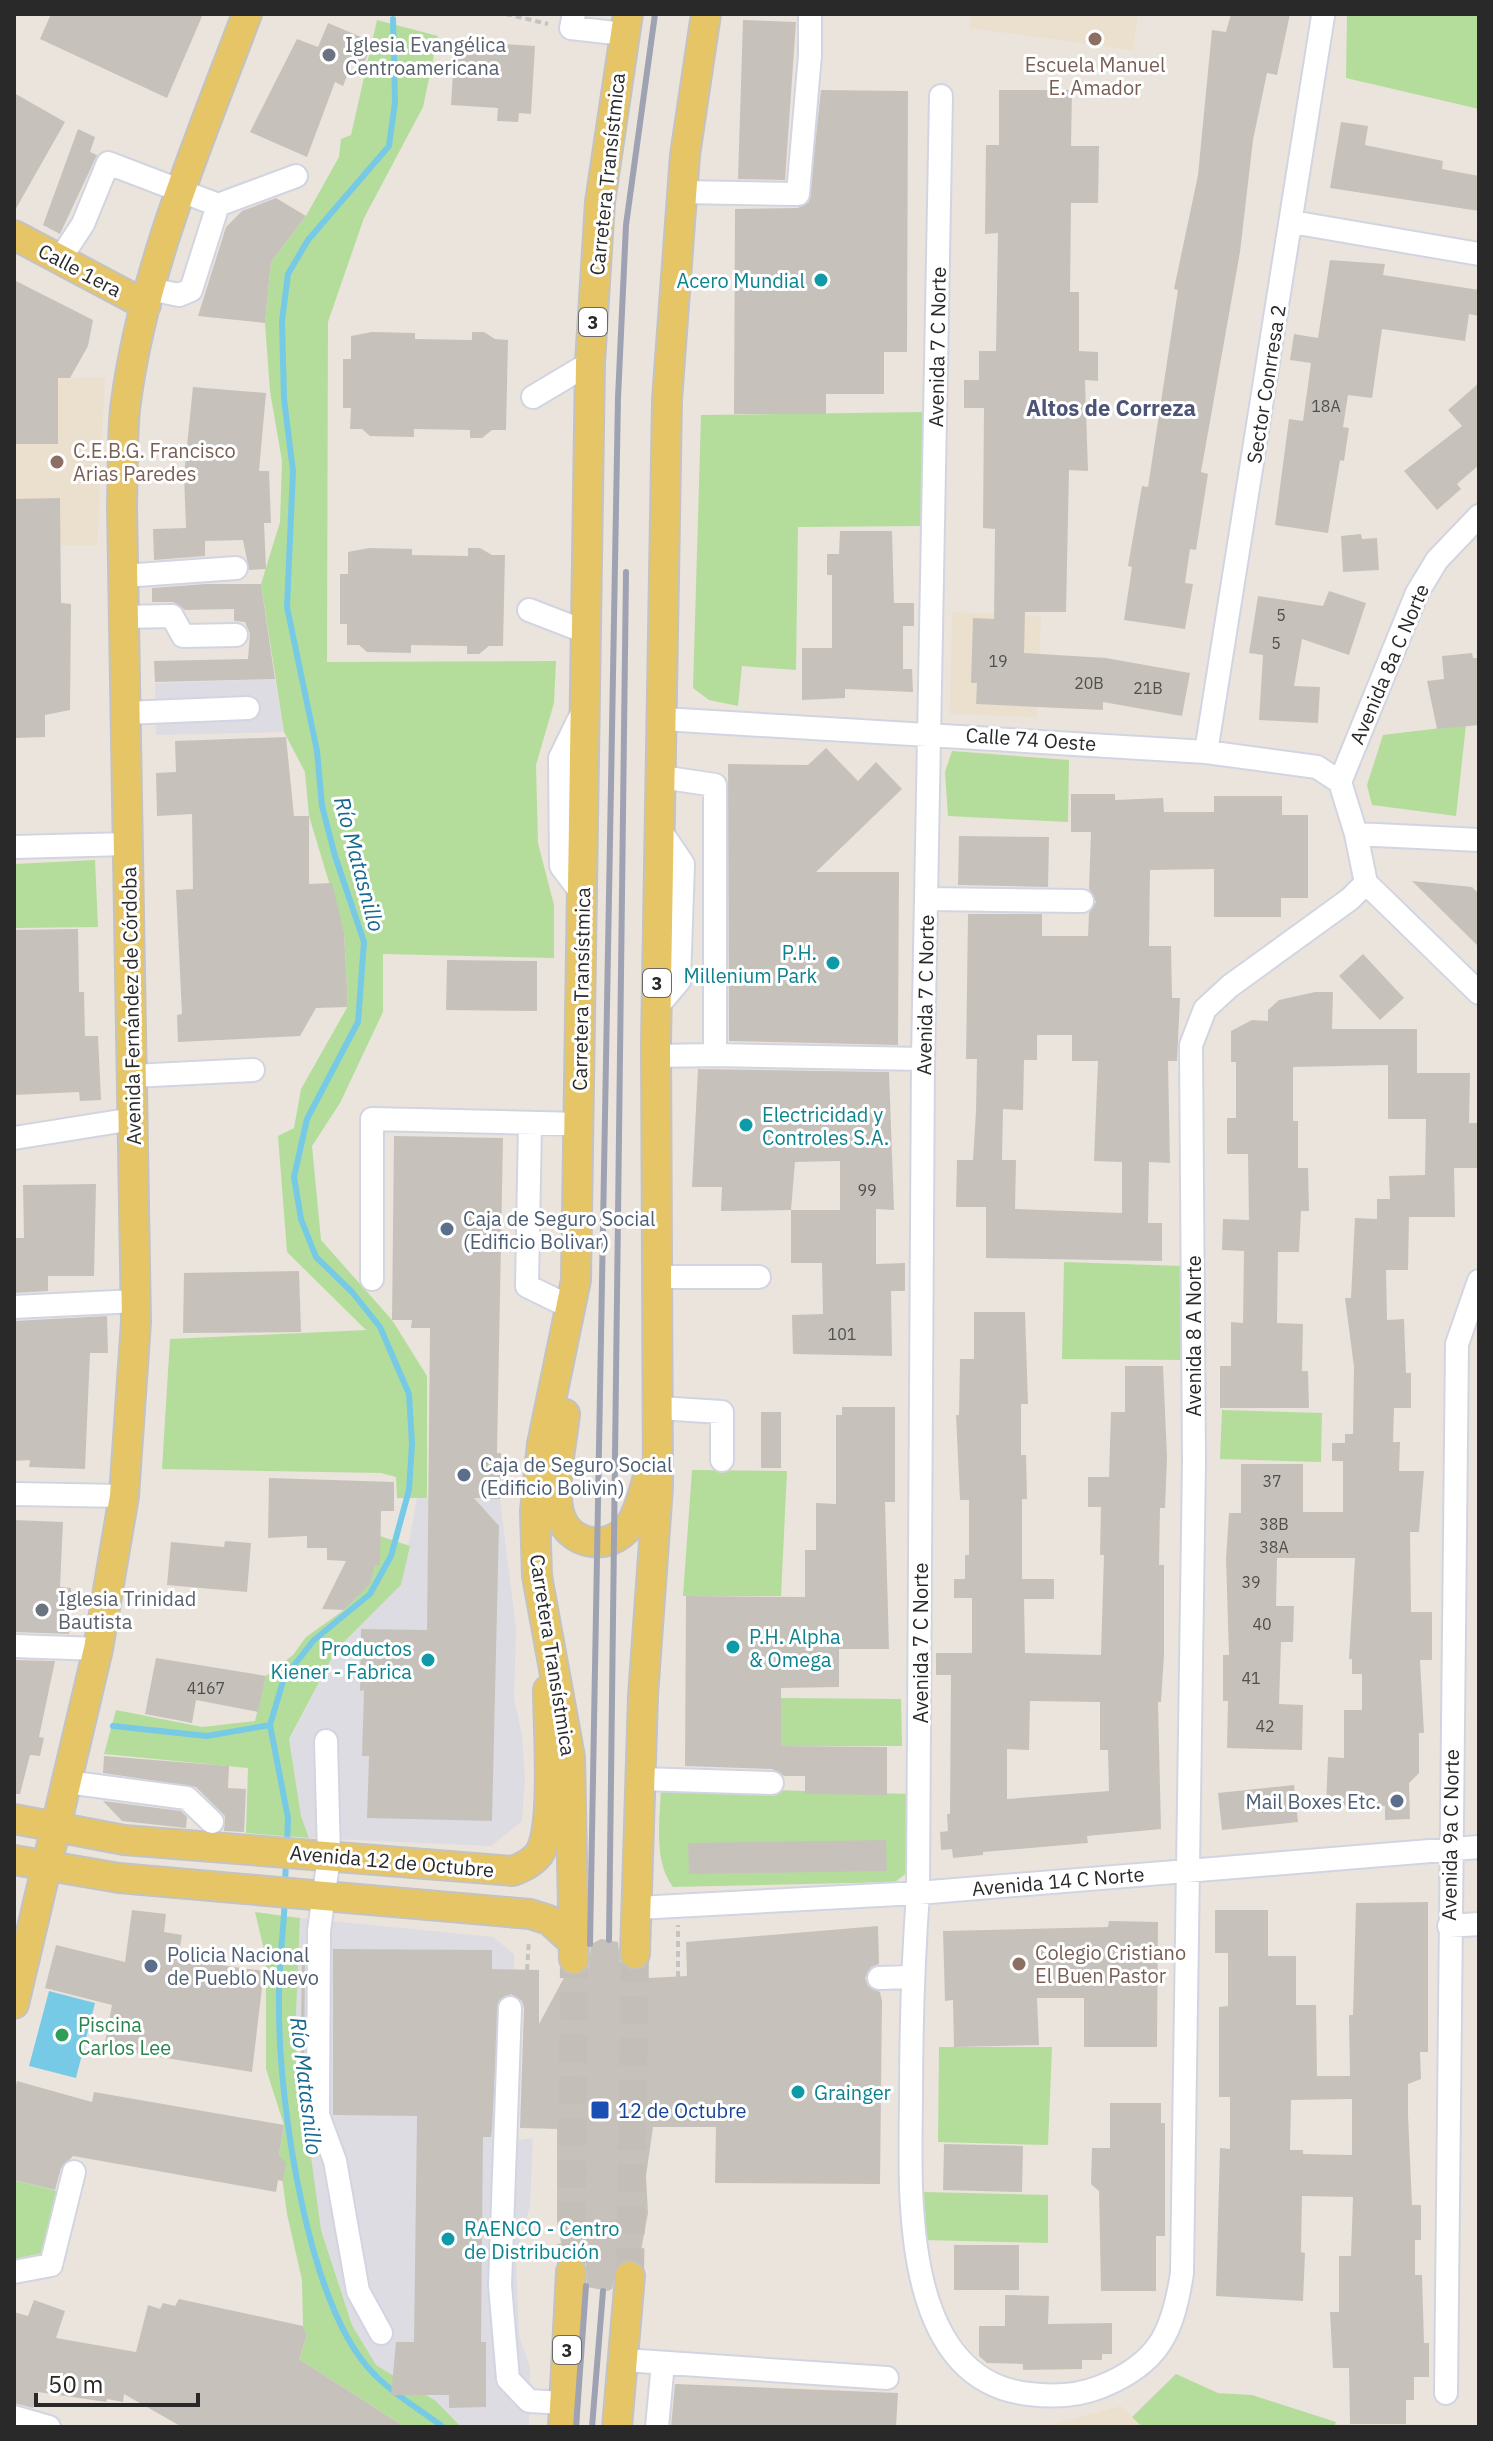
<svg xmlns="http://www.w3.org/2000/svg" width="1493" height="2441" viewBox="0 0 1493 2441" font-family="'IBM Plex Sans',sans-serif">
	<rect width="100%" height="100%" fill="#eae4dc"/>
	<path fill="#dedce3" d="M275,679L284,732L156,735L155,683Z
		M417,1498L500,1499L516,1629L514,1698L522,1735L525,1778L522,1821L491,1846L309,1838L301,1816L289,1740L336,1650L401,1585Z
		M300,1918L493,1937L514,1954V2128L520,2140L533,2138L530,2206L516,2255L519,2336L530,2367L529,2427H461L436,2401L376,2365L352,2325L321,2230L310,2171L295,2039Z"/>
	<path fill="#ebe0cd" d="M971,14H1138L1133,50L970,28Z
		M105,377L97,545L14,546V380Z
		M952,612L1041,616L1037,717L950,714Z
		M1121,2406L1142,2427H1043Z"/>
	<path fill="#b4dd9c" d="M1347,14H1479V109L1346,78Z
		M377,20L438,36L423,107L364,218L328,322L327,662L556,661L554,703L536,765L538,843L554,905V958L383,954V1012L340,1103L312,1146L321,1240L392,1320L427,1376V1498H397L396,1477L381,1473L162,1469L170,1339L366,1330L287,1252L278,1136L294,1128L301,1089L348,1006L344,932L309,816L305,772L284,732L261,584L280,522L282,461L270,391L265,323L271,262L306,216L339,157L341,139L351,135Z
		M924,412L923,526L798,527L796,670L742,666L738,706L709,700L693,688L701,415Z
		M1466,725L1456,816L1372,805L1367,785L1383,735Z
		M952,751L1069,760L1068,822L948,816L945,772Z
		M95,860L98,927L14,928V864Z
		M1064,1262L1182,1266L1184,1360L1062,1359Z
		M1222,1410L1322,1413L1321,1462L1220,1459Z
		M692,1470L787,1471L781,1596H683Z
		M380,1536L410,1546L401,1585L336,1650L289,1739L301,1816L309,1838L246,1833L248,1768L104,1754L116,1710L202,1727L255,1721L266,1676L293,1655L306,1637L344,1610L369,1584L375,1565L380,1564Z
		M781,1698L901,1699L902,1746H781Z
		M661,1787L912,1794L908,1872L895,1882L673,1887C653,1861 660,1819 661,1787Z
		M255,1912L300,1918L295,2039L321,2230L352,2325L376,2365L436,2401L461,2427H405L299,2359L307,2335L303,2326L302,2280L287,2214L279,2155L284,2125L266,2069V1958Z
		M939,2047H1052L1048,2145L938,2142Z
		M14,2180L61,2192L47,2252L14,2259Z
		M923,2192L1048,2195V2243L922,2240L920,2196Z
		M1176,2374L1218,2393L1252,2395L1336,2422L1334,2427H1142L1132,2417Z"/>
	<path fill="#77cae5" d="M49,1991L95,2003L76,2078L29,2066Z"/>
	<g fill="none" stroke-linecap="round" stroke-linejoin="round">
		<path stroke="#77cae5" stroke-width="6" d="M113,1726L207,1736L270,1725
			M287,1844L288,1818L270,1725L284,1678L314,1640L370,1594L391,1556L409,1490L412,1444L409,1394L380,1327L352,1292L316,1257L301,1219L294,1177L307,1119L358,1022L364,942L335,856L322,806L317,751L287,607L293,471L284,399L282,321L288,274L308,240L389,146L395,102L393,19
			M285,1884L286,1859
			M285,1899C283,1936 278,1972 279,2009C279,2102 307,2309 375,2375C394,2395 421,2410 443,2427"/>
	</g>
	<path fill="#c6c2bb" fill-rule="evenodd" d="M51,14H203L167,98L40,39Z
		M1231,14H1290L1277,75L1267,73L1253,140L1240,252L1201,472L1208,474L1196,550L1190,549L1185,583L1193,584L1185,629L1124,620L1132,567L1128,566L1142,486L1148,487L1178,290L1174,289L1198,175L1212,30L1226,32Z
		M743,20L796,22L785,180L738,179Z
		M328,23L373,42L362,68L352,63L343,86L335,82L307,157L250,132L297,39L318,47Z
		M455,41L535,46L531,114L519,113L518,122L497,121L498,108L451,105Z
		M821,90L908,91L907,352H884V394H826V414H734L735,209L798,208L809,202Z
		M999,90H1072L1071,146H1099L1098,203H1071L1070,292H1079V351L1098,352V381L1085,380L1088,471L1069,470L1066,612H1025L1024,653L1106,658L1190,673L1182,716L1103,702V710L976,704L977,683H971L973,618L994,619L995,529L983,528L984,408H964V380H979V351H996L998,233L985,234L986,145H999Z
		M14,93L65,122L14,212Z
		M1341,122L1368,126L1365,145L1443,161L1442,169L1479,176V211L1330,188Z
		M78,129L95,137L90,152L97,155L60,234L43,225Z
		M276,198L306,216L271,262L265,323L198,316L226,227L242,211Z
		M1330,260L1385,264L1383,275L1479,290V316L1469,314L1465,341L1382,329L1372,398L1348,395L1343,427L1349,428L1344,461L1340,460L1328,533L1275,525L1289,419L1303,421L1311,363L1290,360L1294,334L1318,338Z
		M14,280L93,320L88,346L70,378H58V444H14Z
		M372,332L415,333V339L472,340V332H484L495,339L508,340L506,430H492L482,438H470V430L414,429V437L370,436L362,429H350L351,408H343V359H351V336Z
		M1479,383V465L1457,484L1461,489L1437,510L1404,471L1462,426L1448,410Z
		M193,387L266,393L259,471H269L271,523H264L266,569L249,570L243,540L205,541V556L154,560L153,529L186,528L184,475Z
		M60,498L61,603L71,604L70,710L45,715V737L14,738V499Z
		M840,531H892L894,603H914V626H903V669H912L913,692L845,689V698L802,700V648H832V575H827V554H839Z
		M1361,534L1362,539L1377,538L1379,570L1343,572L1341,536Z
		M369,548L412,549V555L468,556V548H480L492,555H505L503,646H489L479,654H467V646L411,645V653L367,652L359,645H347V624H340V574H348V552Z
		M206,584H261L275,679L155,682L154,661L248,659L250,634L245,622L234,621V609L185,610L173,602H152V588Z
		M1329,591L1366,603L1349,655L1302,639L1294,686L1320,687L1318,723L1259,720L1263,655L1249,653L1258,596L1323,606Z
		M1472,653L1473,658H1479V725L1437,729L1427,681L1444,679L1442,656Z
		M286,737L294,816H309V884L332,883L344,932L348,1007L316,1008L300,1036L178,1042L177,1015L182,1014L176,890L193,889L192,814L157,816L156,773L176,772L175,741Z
		M826,748L858,781L876,762L902,789L816,872H899L898,1045L729,1041L728,764L808,765Z
		M1071,794H1115V800L1163,798L1164,812H1214V796H1282V815H1308V898H1281V917H1214V869L1150,870L1149,946H1171L1172,998H1180L1177,1061H1168L1170,1163L1149,1162L1148,1223H1162V1261L986,1258V1207H956L957,1160H973L976,1111L977,1059H966L968,914H1042V936H1088L1089,913L1096,902L1089,889L1091,832H1071ZM1037,1035H1072V1061H1098L1094,1161L1122,1162V1213L1015,1209L1016,1160H1002L1003,1109L1023,1110L1024,1060H1037Z
		M959,836L1049,837L1048,887L958,885Z
		M1412,881L1472,887L1479,894V947Z
		M78,929L79,992H84L85,1036H98L101,1100L80,1101L79,1092L14,1095V930Z
		M1363,954L1404,998L1380,1020L1339,976Z
		M447,960L537,961V1011L446,1010Z
		M1315,992H1333L1332,1029H1417V1073H1470L1469,1123H1479V1168H1454L1455,1217H1409L1408,1270H1386L1387,1320L1404,1319L1406,1373H1411V1408H1394L1393,1442H1400L1399,1471H1424L1419,1532H1410L1411,1612H1432V1660H1420L1424,1733H1419V1773L1409,1783L1410,1819L1385,1820V1806L1326,1805L1328,1757L1344,1758V1710H1362V1674H1352V1659H1349L1355,1558H1277L1276,1606H1294L1293,1642H1281L1279,1704L1303,1705L1302,1750L1227,1748L1228,1701H1223V1655H1229L1226,1559L1229,1513H1241V1464H1303V1512H1343V1461H1332V1443H1345V1434H1353L1354,1367L1345,1298H1351L1355,1218L1377,1219V1199H1390L1389,1176L1425,1175L1426,1119H1388V1065L1293,1067V1121H1298V1168H1308L1309,1211H1301L1299,1252H1278L1277,1323L1303,1324L1302,1371H1308L1309,1408H1220V1366H1231V1322L1243,1323L1244,1251L1222,1250L1223,1219L1249,1220L1248,1154H1227V1118H1236V1062H1231V1031L1252,1020L1268,1021V1010L1279,1000Z
		M698,1069L889,1072L894,1210L876,1209V1264L905,1263V1291H891L892,1356L793,1354L792,1315L823,1314L822,1263H791V1210L721,1211L722,1187H692ZM840,1161V1210H791L795,1162Z
		M394,1136L503,1138L497,1453H501L500,1499L474,1498L499,1526L492,1821L367,1818L369,1756H362L364,1690L360,1691L361,1629L427,1630L430,1328H411L412,1320H392Z
		M96,1184L94,1276H48V1291L14,1293V1238H24L23,1185Z
		M299,1271L301,1332L183,1333L184,1273Z
		M974,1312H1025L1028,1404H1021V1455H1026L1027,1499H1022V1579H1054V1599H1024L1025,1653L1101,1655L1104,1555H1100L1101,1507H1088V1477H1109L1111,1412H1125V1366H1163L1167,1457L1165,1508H1160L1159,1565H1164V1654L1161,1702H1158L1161,1829L1087,1836L1088,1843L983,1852V1855L953,1858L952,1849L941,1850L940,1832L948,1831L947,1814H950L951,1675H936V1653H972V1598H954V1579H965V1555H969V1500H960L956,1415H959L960,1359H974ZM1030,1701L1100,1702V1750H1108L1109,1791L1007,1799V1749L1029,1750Z
		M107,1316L108,1353H90L85,1469L29,1467L30,1460L14,1461V1321Z
		M842,1407H895V1502H885L889,1649H839V1687L781,1688V1746L887,1747V1795L805,1794V1776H784L772,1769L685,1766L686,1596L805,1597V1550H816V1503L836,1504V1415H842Z
		M761,1412H781V1468H761Z
		M269,1478L394,1482V1511H381L380,1565H375L370,1584L344,1610L322,1609L346,1561L327,1560V1548H307V1536L268,1538Z
		M14,1520L63,1522L60,1587L71,1588L69,1634L14,1632Z
		M225,1541L251,1543L247,1592L167,1585L171,1542L224,1547Z
		M156,1658L266,1676L258,1712L196,1700L192,1723L145,1714Z
		M14,1660L55,1661L39,1737L44,1738L40,1756L30,1755L20,1794H14Z
		M104,1756L229,1766L228,1788L246,1789L244,1832L224,1831L225,1816L196,1787L103,1773Z
		M1294,1785L1298,1822L1222,1830L1218,1793Z
		M103,1801L181,1811L187,1817L186,1828L122,1821Z
		M886,1840L887,1871L689,1874L688,1843Z
		M1428,1902V2052H1420L1421,2079L1408,2084V2115L1412,2205H1421V2240H1415V2275H1422L1424,2343H1429V2377H1414V2400H1406V2424H1350L1349,2368H1333L1330,2312H1339V2256H1351L1353,2197L1302,2196L1301,2252L1305,2253L1303,2301L1216,2296L1220,2148L1230,2149V2097H1219V2007L1228,2006V1953H1215V1910H1268V1956H1296V2005H1316L1317,2076H1350L1349,2015H1353L1356,1903ZM1352,2099V2155L1303,2154V2150H1290L1291,2100Z
		M132,1910L166,1914L164,1932L182,1935L178,1959L264,1971L252,2072L104,2048L112,2005L45,1988L56,1945L125,1962Z
		M1109,1921L1158,1922L1157,2047H1084V1998H1037L1039,2045L954,2047L953,2000L945,2001L943,1931L1108,1927Z
		M878,1926L879,1964L871,1967L865,1978L868,1986L880,1992L882,2001L880,2184L715,2183L716,2127H653L646,2176L648,2213L639,2261L624,2260L617,2266L612,2289L608,2291L587,2287L586,2264L580,2257L563,2255L557,2219V2129L520,2128L524,2008L522,2001L511,1994L499,2000L492,2128L491,2137H483L481,2342H486V2407L449,2408V2395H391L396,2342H414L417,2116L333,2115V1949L492,1950V1969L539,1970V2024L566,1974L583,1973L589,1966L591,1944L601,1939L618,1942L620,1961L627,1969L644,1968L649,1978L687,1976L686,1942Z
		M302,1949H305L304,2115H300Z
		M17,2081L92,2102L94,2092L284,2125L279,2155L286,2163L283,2181L278,2180L276,2192L73,2156L61,2168L55,2190L14,2180V2094Z
		M1110,2103H1161V2123H1165V2236H1156V2291H1101L1099,2191L1091,2184L1092,2148H1110Z
		M944,2144L1023,2146L1022,2192L943,2190Z
		M954,2245H1019V2290H954Z
		M1005,2295L1049,2296L1048,2324L1112,2323V2354H1102V2360H1082V2369L1023,2370V2364L987,2363L979,2356V2326H1005Z
		M179,2299L303,2326L307,2335L299,2359L405,2427H182L124,2394L123,2402L107,2399L106,2402L38,2392L33,2408L14,2403V2312L28,2316L34,2300L65,2311L56,2338L136,2352L148,2305L160,2309L163,2303L175,2306Z
		M675,2384L898,2393L896,2427H671Z"/>
	<g fill="none" stroke-linecap="round" stroke-linejoin="round">
		<path stroke="#c3bfb8" stroke-width="28" stroke-dasharray="28 14" stroke-linecap="butt" d="M571,2272L574,1959
			M630,2276L635,1954"/>
		<defs>
			<path id="minor" d="M574,14L571,28L624,34
				M941,96L923,1059L918,1893C913,1962 911,2030 911,2099C910,2193 900,2380 1029,2394C1053,2397 1078,2396 1100,2387C1159,2364 1173,2332 1182,2273L1194,1462L1191,1045L1205,1009L1230,986L1350,899L1366,883
				M682,192L798,194L810,55V14
				M218,205L296,176
				M1292,222L1479,254
				M60,259L83,224L108,163L218,205L191,290L179,295L150,289
				M533,397L590,363
				M123,576L236,568
				M529,610L586,632
				M123,617L172,616L183,636L236,635
				M124,713L248,708
				M663,719L1206,752L1317,767L1340,782L1356,834L1366,883
				M1206,752L1323,16
				M1340,782L1417,593L1437,560L1479,516
				M1356,834L1479,840
				M14,847L127,844
				M1366,883L1479,993
				M583,895L561,866L560,758L583,711
				M927,899L1082,901
				M657,1007L679,981L683,864L660,830
				M715,1055L923,1059
				M656,1056L715,1055V785L661,777
				M132,1076L253,1070
				M530,1123L527,1286L572,1308
				M14,1138L133,1119
				M658,1277H759
				M372,1279V1119L580,1124
				M14,1307L136,1301
				M659,1408L722,1412V1460
				M14,1494L124,1496
				M14,1646L98,1649
				M326,1741L329,1856L319,1931L318,2115L335,2161L358,2291L381,2333
				M640,1779L772,1783
				M67,1782L187,1798L212,1822
				M637,1908L918,1893L1479,1847
				M1449,1926L1479,1924
				M879,1978L911,1977
				M510,2008L500,2285L508,2379L529,2401L564,2403
				M14,2272L51,2265L74,2172
				M624,2360L887,2378
				M1446,2393L1457,1344L1479,1281
				M14,2417L49,2427
				M657,2427L663,2363"/>
			<path id="major" d="M14,235L146,305
				M565,1414C562,1444 552,1482 559,1512C567,1546 610,1553 630,1525C640,1510 644,1490 649,1473
				M14,1819L124,1840L513,1871C523,1867 532,1863 539,1854C556,1829 548,1725 548,1690
				M14,1860L119,1878L530,1914L549,1920L573,1942
				M635,1954L643,1696L658,1487L656,1043L667,400L685,155L706,14
				M574,1959L570,1757L537,1576L535,1511L542,1444L576,1280L590,363L600,202L628,14
				M14,2004L98,1649L124,1496L136,1322L122,506C123,474 122,441 125,409C142,272 199,142 247,14
				M563,2427L571,2272
				M617,2427L630,2276"/>
		</defs>
		<use href="#minor" stroke="#d2d5e1" stroke-width="26"/>
		<use href="#major" stroke="#c3c3c3" stroke-width="32"/>
		<path stroke="#c3c3c3" stroke-width="4" stroke-dasharray="6 4" stroke-linecap="butt" d="M506,14L548,24
			M432,15L433,14
			M527,1970L529,1940
			M678,1977V1925"/>
		<use href="#minor" stroke="#fff" stroke-width="22"/>
		<use href="#major" stroke="#e6c566" stroke-width="28"/>
		<path stroke="#9fa2b2" stroke-width="6" d="M609,1940L626,572
			M590,1944L618,398L626,225L655,14
			M576,2427L586,2286
			M592,2427L603,2291"/>
	</g>
	<g fill="#8d6e63" stroke="#fff" stroke-width="3">
		<circle cx="1095" cy="39" r="8"/>
		<circle cx="57" cy="462" r="8"/>
		<circle cx="1019" cy="1964" r="8"/>
	</g>
	<g fill="#6b7280" stroke="#fff" stroke-width="3">
		<circle cx="329" cy="55" r="8"/>
		<circle cx="42" cy="1610" r="8"/>
	</g>
	<g fill="#0f9aa8" stroke="#fff" stroke-width="3">
		<circle cx="821" cy="280" r="8"/>
		<circle cx="833" cy="963" r="8"/>
		<circle cx="746" cy="1125" r="8"/>
		<circle cx="733" cy="1647" r="8"/>
		<circle cx="428" cy="1660" r="8"/>
		<circle cx="798" cy="2092" r="8"/>
		<circle cx="448" cy="2239" r="8"/>
	</g>
	<g fill="#5c6f8a" stroke="#fff" stroke-width="3">
		<circle cx="447" cy="1229" r="8"/>
		<circle cx="464" cy="1475" r="8"/>
		<circle cx="1397" cy="1801" r="8"/>
		<circle cx="151" cy="1966" r="8"/>
	</g>
	<circle fill="#2e9e5b" stroke="#fff" stroke-width="3" cx="62" cy="2035" r="8"/>
	<rect fill="#1a4fb4" stroke="#fff" stroke-width="3" x="590" y="2100" width="20" height="20" rx="4"/>
	<g text-anchor="middle" dominant-baseline="central" stroke-width="6" stroke-linejoin="round" paint-order="stroke">
		<g font-size="16" fill="#504f4e">
			<text x="1326" y="406">18A</text>
			<text x="1281" y="615">5</text>
			<text x="1276" y="643">5</text>
			<text x="998" y="661">19</text>
			<text x="1089" y="683">20B</text>
			<text x="1148" y="688">21B</text>
			<text x="867" y="1190">99</text>
			<text x="842" y="1334">101</text>
			<text x="1272" y="1481">37</text>
			<text x="1274" y="1524">38B</text>
			<text x="1274" y="1547">38A</text>
			<text x="1251" y="1582">39</text>
			<text x="1262" y="1624">40</text>
			<text x="1251" y="1678">41</text>
			<text x="206" y="1688">4167</text>
			<text x="1265" y="1726">42</text>
		</g>
		<g fill="#fff" stroke="#696969" stroke-width="2">
			<rect x="579" y="308" width="28" height="28" rx="6"/>
			<rect x="643" y="969" width="28" height="28" rx="6"/>
			<rect x="553" y="2336" width="28" height="28" rx="6"/>
		</g>
		<g font-size="18" font-weight="bold" fill="#292929">
			<text x="593" y="322">3</text>
			<text x="657" y="983">3</text>
			<text x="567" y="2350">3</text>
		</g>
		<g font-size="20" fill="#5b616d" stroke="#fff" text-anchor="start">
			<text x="345" y="44">Iglesia Evangélica<tspan x="345" dy="23">Centroamericana</tspan></text>
			<text x="58" y="1598">Iglesia Trinidad<tspan x="58" dy="23">Bautista</tspan></text>
		</g>
		<g font-size="20" fill="#785e54" stroke="#fff" text-anchor="start">
			<text x="1095" y="64" text-anchor="middle">Escuela Manuel<tspan x="1095" dy="23">E. Amador</tspan></text>
			<text x="73" y="450">C.E.B.G. Francisco<tspan x="73" dy="23">Arias Paredes</tspan></text>
			<text x="1035" y="1952">Colegio Cristiano<tspan x="1035" dy="23">El Buen Pastor</tspan></text>
		</g>
		<g font-size="20" fill="#292929" stroke="#fff">
			<text transform="translate(607 174) rotate(-84)">Carretera Transístmica</text>
			<text transform="translate(80 270) rotate(28)">Calle 1era</text>
			<text transform="translate(937 347) rotate(-89)">Avenida 7 C Norte</text>
			<text transform="translate(1266 384) rotate(-81)">Sector Conrresa 2</text>
			<text transform="translate(1389 664) rotate(-67)">Avenida 8a C Norte</text>
			<text transform="translate(1031 739) rotate(4)">Calle 74 Oeste</text>
			<text transform="translate(581 989) rotate(-89)">Carretera Transístmica</text>
			<text transform="translate(925 995) rotate(-89)">Avenida 7 C Norte</text>
			<text transform="translate(131 1006) rotate(-91)">Avenida Fernández de Córdoba</text>
			<text transform="translate(1193 1336) rotate(-90)">Avenida 8 A Norte</text>
			<text transform="translate(920 1643) rotate(-90)">Avenida 7 C Norte</text>
			<text transform="translate(553 1655) rotate(81)">Carretera Transístmica</text>
			<text transform="translate(1450 1835) rotate(-89)">Avenida 9a C Norte</text>
			<text transform="translate(392 1861) rotate(5)">Avenida 12 de Octubre</text>
			<text transform="translate(1058 1881) rotate(-5)">Avenida 14 C Norte</text>
		</g>
		<g font-size="20" fill="#0d838f" stroke="#fff" text-anchor="start">
			<text x="805" y="280" text-anchor="end">Acero Mundial</text>
			<text x="817" y="952" text-anchor="end">P.H.<tspan x="817" dy="23">Millenium Park</tspan></text>
			<text x="762" y="1114">Electricidad y<tspan x="762" dy="23">Controles S.A.</tspan></text>
			<text x="749" y="1636">P.H. Alpha<tspan x="749" dy="23">&amp; Omega</tspan></text>
			<text x="412" y="1648" text-anchor="end">Productos<tspan x="412" dy="23">Kiener - Fabrica</tspan></text>
			<text x="814" y="2092">Grainger</text>
			<text x="464" y="2228">RAENCO - Centro<tspan x="464" dy="23">de Distribución</tspan></text>
		</g>
		<g font-size="20" fill="#4e5e75" stroke="#fff" text-anchor="start">
			<text x="463" y="1218">Caja de Seguro Social<tspan x="463" dy="23">(Edificio Bolivar)</tspan></text>
			<text x="480" y="1464">Caja de Seguro Social<tspan x="480" dy="23">(Edificio Bolivin)</tspan></text>
			<text x="1381" y="1801" text-anchor="end">Mail Boxes Etc.</text>
			<text x="167" y="1954">Policia Nacional<tspan x="167" dy="23">de Pueblo Nuevo</tspan></text>
		</g>
		<g font-size="20" fill="#27864d" stroke="#fff" text-anchor="start">
			<text x="78" y="2024">Piscina<tspan x="78" dy="23">Carlos Lee</tspan></text>
		</g>
		<g font-size="20" fill="#164399" stroke="#fff" text-anchor="start">
			<text x="618" y="2110">12 de Octubre</text>
		</g>
		<g font-size="22" font-weight="bold" fill="#4d5576" stroke="#fff">
			<text x="1111" y="407">Altos de Correza</text>
		</g>
		<g font-size="22" font-style="italic" fill="#17688f" stroke="#fff">
			<text transform="translate(360 864) rotate(75)">Río Matasnillo</text>
			<text transform="translate(307 2086) rotate(83)">Río Matasnillo</text>
		</g>
	</g>
	<rect width="1493" height="2441" fill="none" stroke="#292929" stroke-width="32"/>
	<path d="M36 2393v12h162v-12" fill="none" stroke="#292929" stroke-width="4"/>
	<text x="48" y="2393" font-size="24" fill="#292929" stroke="#ffffff" stroke-width="6" paint-order="stroke">50 m</text>
</svg>
